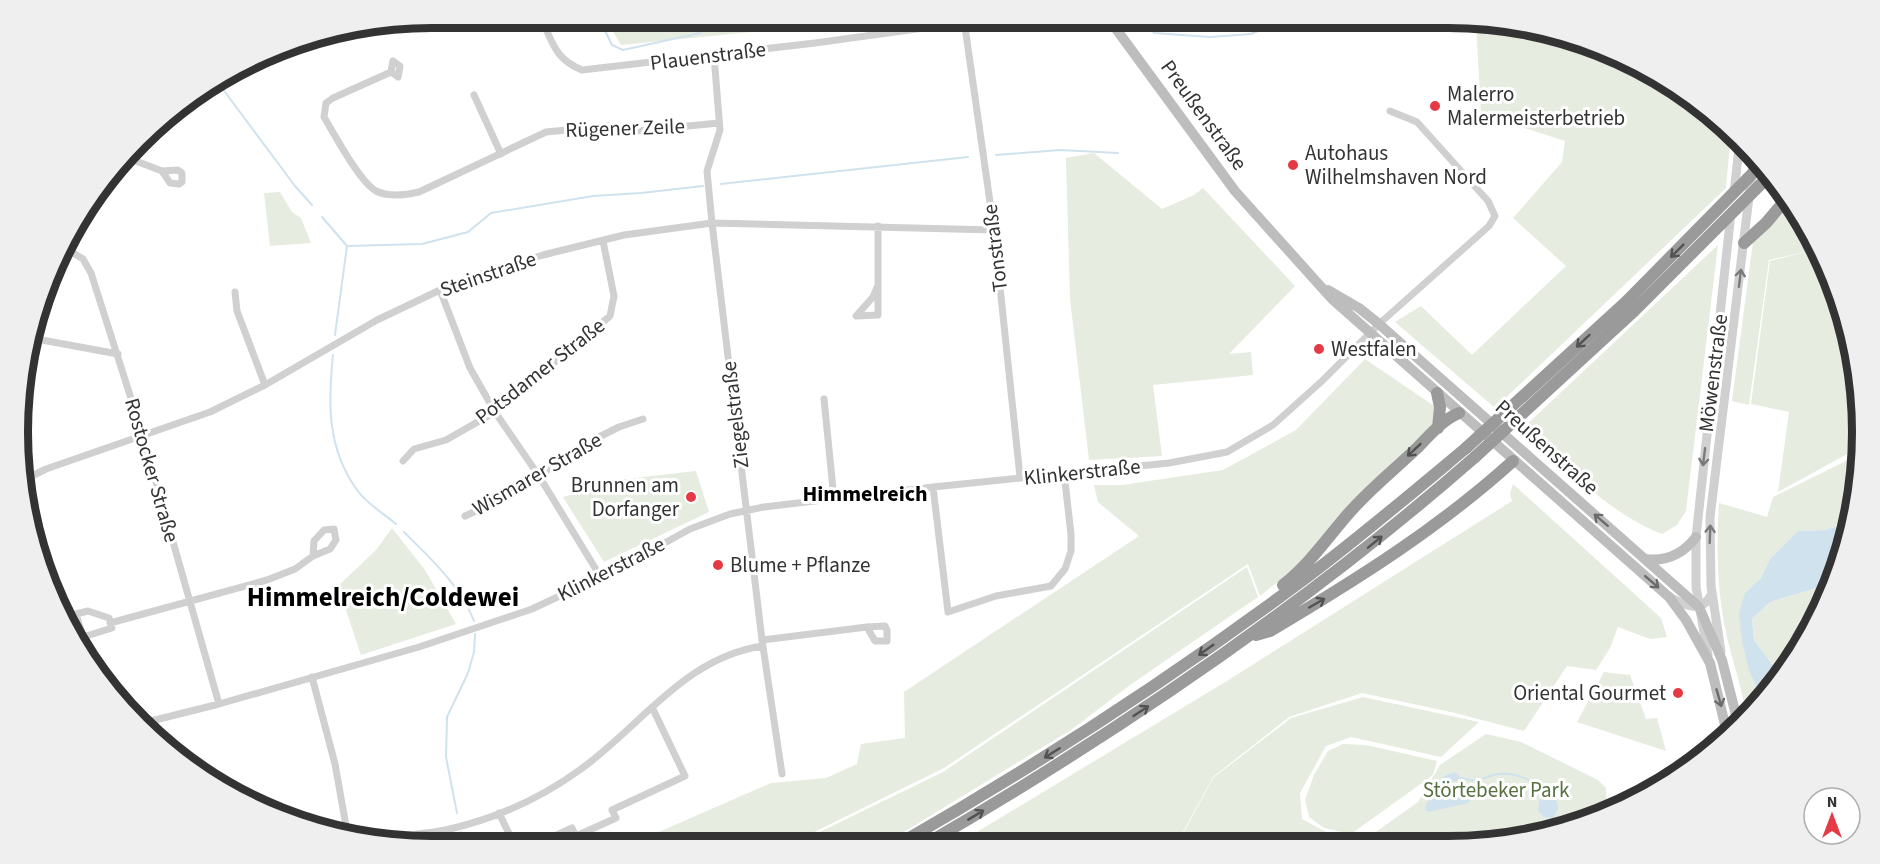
<svg xmlns="http://www.w3.org/2000/svg" width="1880" height="864" viewBox="0 0 1880 864" font-family="'Source Sans 3',sans-serif">
	<rect width="100%" height="100%" fill="#fff"/>
	<path fill="#e6ecdf" d="M605,18H890L621,45Z
		M1476,21L1528,26L1606,49L1678,88L1731,132L1726,188L1495,408L1395,322L1421,306L1472,355L1566,266L1513,218L1562,162L1565,141L1481,114Z
		M1094,153L1162,209L1194,195L1203,188L1295,286L1229,354L1251,352L1253,375L1153,385L1162,456L1089,460L1070,299L1066,158Z
		M280,192L292,212L301,218L311,243L270,246L264,193Z
		M1792,201L1816,246L1813,250L1769,260L1749,405L1732,401L1753,242Z
		M1718,245L1686,511L1677,525L1662,534C1608,513 1565,466 1523,428Z
		M1816,247L1830,273L1854,351L1862,432L1860,447L1778,492L1789,412L1751,404L1770,261L1813,250Z
		M1365,359L1437,408L1435,424L1300,564L1260,596L1248,564L944,768L788,845H629L771,783L826,778L857,764L861,744L905,738L904,692L1139,536L1098,502L1094,485H1122L1223,470L1296,430Z
		M1860,454L1854,512L1851,522L1825,530L1798,531L1770,559L1761,578L1745,593C1744,609 1739,630 1743,646C1747,665 1758,682 1759,701L1746,714C1742,688 1733,663 1727,637C1717,593 1716,548 1719,503L1767,517L1773,497Z
		M696,471L709,512L604,562L563,497L617,480Z
		M1513,484L1661,618L1667,637L1650,639L1618,627L1610,648L1596,670L1567,666L1524,731L1455,713L1362,693L1289,717L1213,777L1177,843L957,844L1227,681L1512,501L1510,494Z
		M392,528L425,570L456,624L361,655L338,586L376,550Z
		M1247,567L1258,597L1130,685L1071,730L884,844L793,845L943,772Z
		M1833,583L1831,590L1781,676L1754,640L1752,619L1770,602Z
		M1604,672L1630,675L1646,719L1657,718L1666,751L1577,722Z
		M1363,697L1479,722L1441,757L1351,737L1326,746L1300,793L1302,819L1328,833L1379,841V843H1178L1213,778L1291,718Z
		M1486,734L1521,742L1598,780L1606,788L1607,814L1502,842L1381,843L1373,834L1418,802L1440,765Z
		M1343,744L1366,745L1437,761L1433,775L1351,834L1324,828L1309,817L1305,800L1314,775L1328,751Z"/>
	<path fill="#cfe2ee" d="M1851,522L1833,583L1770,602L1752,619L1754,640L1781,676L1777,684L1759,701L1758,691L1749,670L1742,642L1739,613L1745,593L1761,578L1770,559L1798,531L1825,530Z
		M1455,772L1461,778L1451,783L1449,786C1456,793 1464,793 1471,799L1468,803L1429,812L1425,810L1427,802L1433,799C1439,783 1437,777 1455,772Z
		M1546,795L1553,796C1562,809 1558,808 1552,820L1561,827L1558,828L1550,818L1544,817L1538,811L1539,801Z"/>
	<g fill="none" stroke-linecap="round" stroke-linejoin="round">
		<path stroke="#cfe2ee" stroke-width="2" d="M599,18L612,45L623,50L700,33
			M1143,18L1144,20
			M1150,27L1154,33L1210,37L1251,34L1277,23
			M216,80L295,186L312,205
			M996,155L1060,150L1118,153
			M721,184L968,157
			M322,217L347,246L335,335
			M347,246L422,244L468,232L491,213L593,196L641,193L703,186
			M333,355C328,404 327,448 357,490C366,503 384,514 396,524
			M404,532C430,558 461,586 474,621
			M1461,778C1483,784 1480,777 1498,774C1514,771 1531,781 1545,788L1548,798
			M457,813L446,757L447,717L468,673L474,652L475,634
			M461,832L464,846"/>
		<path stroke="#d0d0d0" stroke-width="7" d="M541,18C553,43 555,59 582,70L815,43L924,28L969,18
			M964,20L994,230L1020,477
			M714,56L720,130L707,171L712,223L762,640L782,774
			M391,72L393,61L400,66L398,77L391,72L333,98L326,103L324,117C335,135 359,181 376,191C388,197 406,195 419,192L546,132L609,126L637,131L719,123
			M474,95L501,154
			M128,158L162,171L178,170L182,173V182L179,184L170,183L162,171
			M878,226V285L873,297L856,316L878,315V285
			M65,248L83,259L91,273L143,436L219,704
			M440,290L470,368L495,412L539,476L600,576
			M235,292L237,311L265,385
			M31,338L118,354
			M824,399L834,499
			M403,461L414,449L446,440L495,412L610,316L614,296L603,241
			M22,481L46,469L210,412L265,385L377,320L440,290L481,274L543,255L624,235L712,223L994,230
			M933,487L948,612L996,596L1051,586L1065,569L1071,551V534L1064,473
			M465,516L491,504L539,476L583,445L619,427L643,419
			M334,529L336,540L330,549L313,556L314,541L324,530Z
			M88,611L109,618L112,628L83,637L76,614Z
			M110,623L267,580L295,569L313,556
			M762,640L867,627L885,626L887,630V641H875L867,627
			M312,677L335,764L348,837
			M143,723L219,704L419,647L532,609L621,567L690,529L730,514L764,507L933,487L1169,463L1227,452L1273,425L1322,381L1379,324L1489,226L1495,216L1488,201L1417,122L1390,111
			M248,795L249,799
			M499,813L515,846
			M354,838C387,836 422,836 454,828C499,817 544,796 581,769C641,726 685,657 763,646
			M533,846L572,828L576,836L616,818L612,810L685,776L652,707"/>
		<path stroke="#d0d0d0" stroke-width="9" d="M1734,193L1740,138
			M1670,597C1685,606 1703,614 1712,593
			M1721,652L1711,586L1710,517L1754,156
			M1708,655L1696,587V537L1731,213"/>
		<path stroke="#bdbdbd" stroke-width="10" d="M1108,18L1235,191L1332,299L1669,597L1686,620L1710,663L1727,733
			M1328,290L1359,308L1379,324L1699,607L1722,660L1738,723
			M1645,559C1666,562 1683,554 1696,537"/>
		<path stroke="#9a9a9a" stroke-width="12" d="M1744,243L1766,223L1788,197
			M1437,393L1440,407L1438,428
			M1283,585C1309,565 1327,538 1349,513C1369,490 1394,470 1416,449C1429,436 1442,420 1459,413
			M1256,635L1270,631C1356,580 1439,528 1513,461
			M899,844C1039,764 1174,676 1303,580C1359,538 1412,493 1466,448
			M926,844C1120,731 1306,605 1475,457"/>
		<path stroke="#9a9a9a" stroke-width="12" d="M1466,448L1626,302L1761,165
			M1475,457L1634,311L1770,175"/>
	</g>
	<defs><path id="oneway-shaft" d="M-6 0H5M1.5-3L5.5 0L1.5 3" fill="none" stroke-width="1.6" stroke-linecap="round" stroke-linejoin="round" transform="scale(1.5)"/></defs>
	<g stroke="#525252">
		<use href="#oneway-shaft" transform="translate(1677 251) rotate(135)"/>
		<use href="#oneway-shaft" transform="translate(1583 341) rotate(137)"/>
		<use href="#oneway-shaft" transform="translate(1414 450) rotate(137)"/>
		<use href="#oneway-shaft" transform="translate(1375 542) rotate(-39)"/>
		<use href="#oneway-shaft" transform="translate(1317 603) rotate(-30)"/>
		<use href="#oneway-shaft" transform="translate(1206 650) rotate(145)"/>
		<use href="#oneway-shaft" transform="translate(1141 711) rotate(-33)"/>
		<use href="#oneway-shaft" transform="translate(1052 753) rotate(148)"/>
		<use href="#oneway-shaft" transform="translate(976 815) rotate(-31)"/>
	</g>
	<g stroke="#7a7a7a">
		<use href="#oneway-shaft" transform="translate(1740 278) rotate(-83)"/>
		<use href="#oneway-shaft" transform="translate(1704 457) rotate(97)"/>
		<use href="#oneway-shaft" transform="translate(1710 534) rotate(-88)"/>
	</g>
	<g stroke="#6a6a6a">
		<use href="#oneway-shaft" transform="translate(1601 520) rotate(-139)"/>
		<use href="#oneway-shaft" transform="translate(1652 582) rotate(41)"/>
		<use href="#oneway-shaft" transform="translate(1719 698) rotate(74)"/>
	</g>
	<g fill="#e63946" stroke="#fff" stroke-width="2">
		<circle cx="1435" cy="106" r="6"/>
		<circle cx="1293" cy="165" r="6"/>
		<circle cx="1319" cy="349" r="6"/>
		<circle cx="691" cy="497" r="6"/>
		<circle cx="718" cy="565" r="6"/>
		<circle cx="1678" cy="693" r="6"/>
	</g>
	<g text-anchor="middle" dominant-baseline="central" stroke-width="6" stroke-linejoin="round" paint-order="stroke">
		<g font-size="21" fill="#333" stroke="#fff">
			<text transform="translate(708 56) rotate(-7)">Plauenstraße</text>
			<text transform="translate(1204 115) rotate(54)">Preußenstraße</text>
			<text transform="translate(625 128) rotate(-2)">Rügener Zeile</text>
			<text transform="translate(995 248) rotate(-97)">Tonstraße</text>
			<text transform="translate(488 274) rotate(-19)">Steinstraße</text>
			<text transform="translate(540 371) rotate(-38)">Potsdamer Straße</text>
			<text transform="translate(1713 373) rotate(-83)">Möwenstraße</text>
			<text transform="translate(735 415) rotate(-97)">Ziegelstraße</text>
			<text transform="translate(1547 447) rotate(42)">Preußenstraße</text>
			<text transform="translate(152 470) rotate(74)">Rostocker Straße</text>
			<text transform="translate(1082 472) rotate(-6)">Klinkerstraße</text>
			<text transform="translate(537 474) rotate(-30)">Wismarer Straße</text>
			<text transform="translate(611 569) rotate(-27)">Klinkerstraße</text>
		</g>
		<g font-size="21" fill="#333" stroke="#fff" text-anchor="start">
			<text x="1447" y="94">Malerro<tspan x="1447" dy="24">Malermeisterbetrieb</tspan></text>
			<text x="1305" y="153">Autohaus<tspan x="1305" dy="24">Wilhelmshaven Nord</tspan></text>
			<text x="1331" y="349">Westfalen</text>
			<text x="679" y="485" text-anchor="end">Brunnen am<tspan x="679" dy="24">Dorfanger</tspan></text>
			<text x="730" y="565">Blume + Pflanze</text>
			<text x="1666" y="693" text-anchor="end">Oriental Gourmet</text>
		</g>
		<g font-size="21" fill="#56703f" stroke="#fff">
			<text x="1496" y="790">Störtebeker Park</text>
		</g>
		<g font-size="22" font-weight="bold" fill="#000" stroke="#fff">
			<text x="865" y="494">Himmelreich</text>
		</g>
		<g font-size="27" font-weight="bold" fill="#000" stroke="#fff">
			<text x="383" y="597">Himmelreich/Coldewei</text>
		</g>
	</g>
	<path d="M0 0H1880V864H0ZM432 28H1448A404 404 0 0 1 1852 432V432A404 404 0 0 1 1448 836H432A404 404 0 0 1 28 432V432A404 404 0 0 1 432 28Z" fill="#efefef" fill-rule="evenodd"/>
	<path fill="none" stroke="#333" stroke-width="8" d="M432 28H1448A404 404 0 0 1 1852 432V432A404 404 0 0 1 1448 836H432A404 404 0 0 1 28 432V432A404 404 0 0 1 432 28Z"/>
	<g transform="translate(1832 816)"><circle r="28" fill="#ffffff" stroke="#adadad" stroke-width="1.5"/>
	<path d="M0-4.5L10 22L0 15L-10 22Z" fill="#e63946"/>
	<text y="-9" font-size="16" font-weight="bold" text-anchor="middle" fill="#333333">N</text>
	</g>
</svg>
